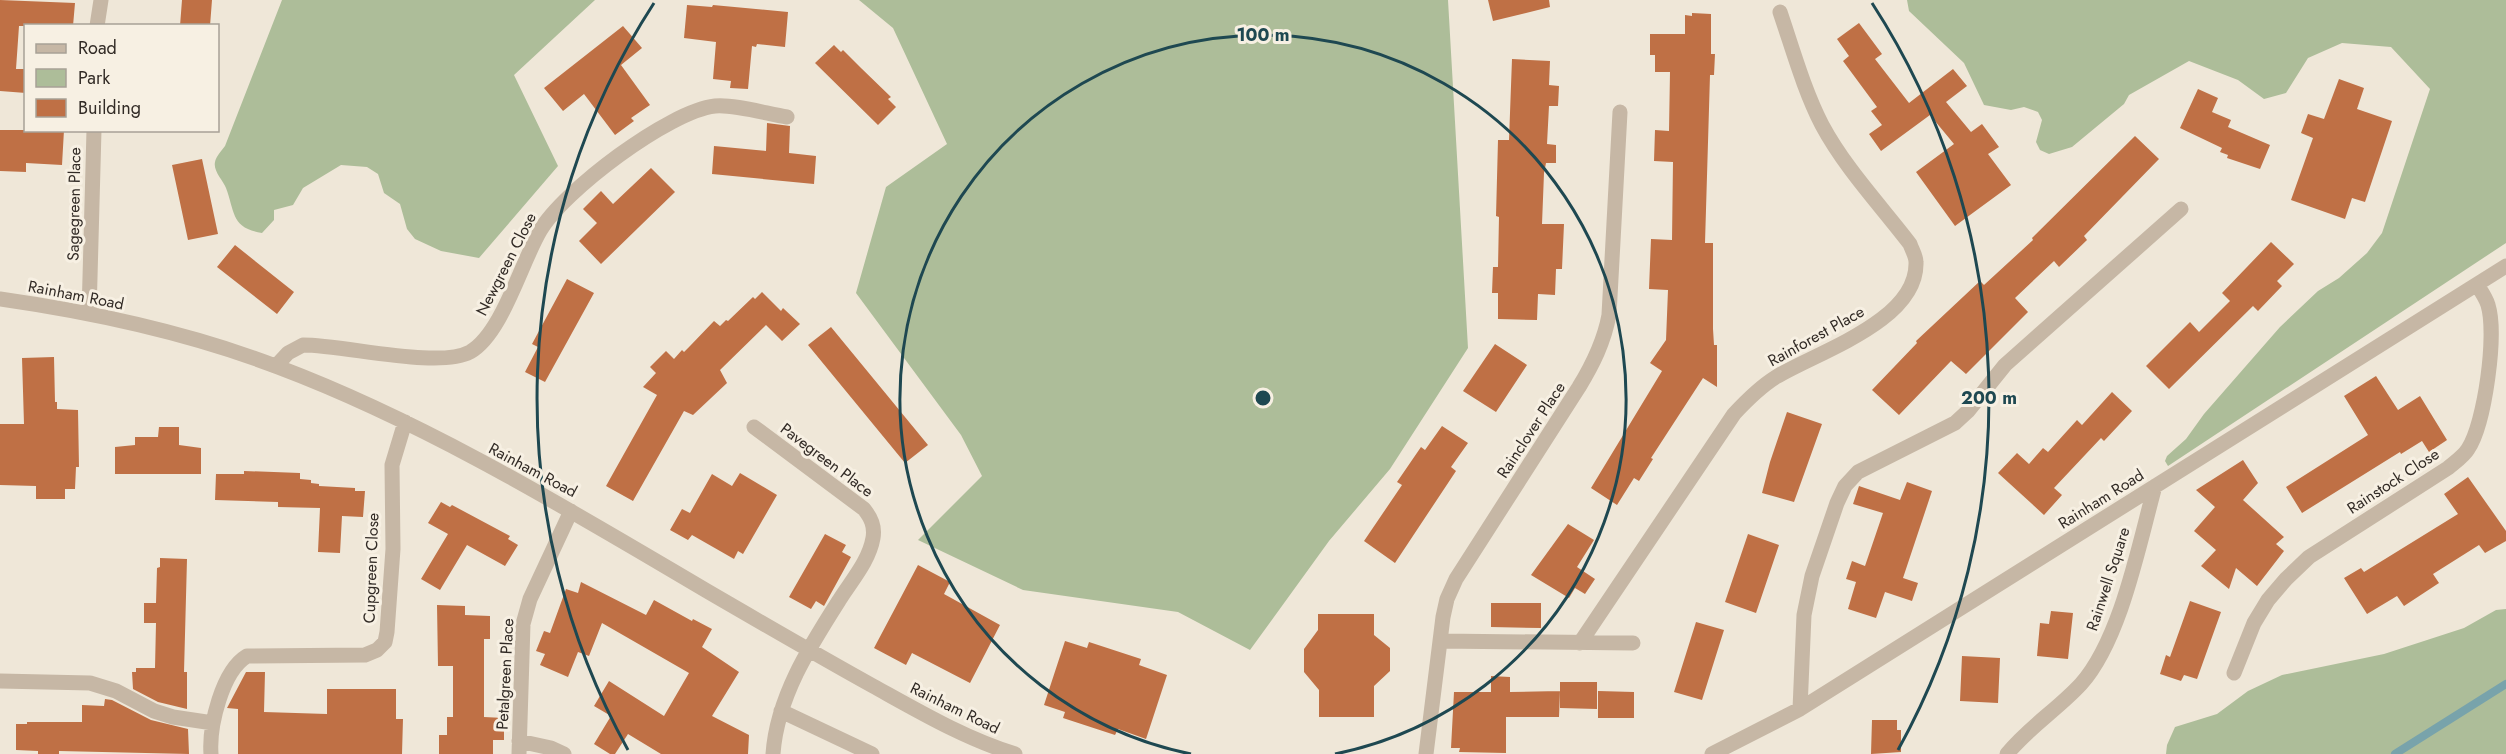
<svg xmlns="http://www.w3.org/2000/svg" width="2506" height="754" viewBox="0 0 2506 754" font-family="Jost,sans-serif">
	<rect width="100%" height="100%" fill="#efe7d8"/>
	<path fill="#adbd99" d="M282,0H595L514,75L558,166L479,258L441,251L415,239L407,229L400,204L384,193L378,174L367,167L341,165L303,188L293,205L274,210V220L262,233C231,228 235,212 226,188C223,180 213,171 215,162C216,157 221,151 225,146Z
		M859,0H1448L1468,348L1390,469L1329,541L1250,650L1178,612L1023,590L918,540L982,476L961,435L856,293L886,187L947,144L893,28Z
		M1907,0H2506V243L2168,466L2165,461L2167,456L2186,439L2204,414L2280,327L2318,291L2339,278L2367,253L2382,233L2430,89L2391,47L2342,43L2308,58L2286,93L2264,99L2238,80L2189,61L2129,95L2124,104L2072,147L2049,154L2040,150L2036,142L2042,120L2038,112L2024,107L2011,110L1984,105L1964,63L1909,11Z
		M2506,609V754H2166L2167,745L2175,727L2217,714L2248,691L2282,675L2384,654L2464,628L2496,610Z"/>
	<g fill="none" stroke-linecap="round" stroke-linejoin="round">
		<path stroke="#78a3ab" stroke-width="8" d="M2395,754L2506,684"/>
	</g>
	<path fill="#bf7045" d="M0,0L75,3L73,26H19L16,69H26V93L0,91Z
		M182,0H212L210,26H180Z
		M1488,0H1549L1550,7L1493,21Z
		M687,5L712,7L713,5L788,12L785,47L757,44L756,47L752,46L748,89L730,88L731,81L713,79L716,42L684,38Z
		M1692,13L1711,14V54H1715L1714,75H1710L1705,243H1713V329L1714,345H1717V387L1703,378L1651,458L1653,459L1639,481L1634,478L1617,505L1591,488L1662,371L1650,363L1666,340L1668,290L1649,289L1651,239L1672,240L1673,162L1654,161L1655,130L1669,131L1670,72H1655V55H1650V34H1685V15L1692,16Z
		M1859,23L1882,54L1875,59L1909,103L1953,69L1967,86L1946,102L1971,132L1982,124L1999,147L1988,154L2011,185L1955,226L1916,172L1954,144L1930,115L1881,151L1869,134L1882,125L1871,111L1877,107L1843,61L1849,56L1837,39Z
		M623,26L642,48L621,65L650,105L631,118L634,121L615,135L584,94L563,111L544,88Z
		M834,45L841,52L843,50L861,68L891,97L888,99L896,107L878,125L815,63Z
		M1512,59L1550,61L1549,85L1559,86L1558,106H1549L1547,144L1556,145V163H1546L1544,173L1542,224H1564L1562,269H1556L1555,295L1538,294L1537,320L1498,319V293H1492L1493,267H1498L1499,217L1496,216L1498,140H1509Z
		M2339,79L2364,88L2357,109L2392,121L2365,202L2352,198L2345,219L2291,200L2313,138L2301,133L2308,114L2324,119Z
		M2198,89L2218,98L2212,112L2231,120L2228,127L2270,145L2260,169L2227,158L2228,155L2220,152L2222,148L2180,128Z
		M767,123L790,126L789,153L816,156L814,184L712,174L714,146L766,151Z
		M0,130H64L62,165L26,163V172L0,171Z
		M2135,136L2159,159L2084,236L2087,240L2059,267L2054,261L2015,298L2028,312L1966,374L1951,361L1899,415L1872,390L1917,343L1916,341L1980,281L1984,285L2033,240L2032,238Z
		M202,159L218,234L188,240L172,165Z
		M651,168L675,192L601,264L579,241L597,223L583,209L601,191L613,204Z
		M2271,242L2294,264L2277,281L2282,286L2258,311L2253,306L2169,389L2146,366L2190,322L2199,332L2230,301L2222,293Z
		M235,245L294,292L277,314L217,267Z
		M567,279L594,293L545,382L525,372L538,347L532,344Z
		M762,292L781,311L783,308L800,324L782,341L766,325L720,370L727,383L693,415L684,411L633,501L606,486L657,395L643,387L656,373L650,367L666,351L674,359L682,350L684,352L690,346L714,321L720,326L726,320L728,321L753,297L755,299Z
		M831,327L928,445L905,463L808,345Z
		M1495,344L1527,365L1496,412L1463,391Z
		M54,357L55,402H57V409L78,410L79,467H76L75,489H65V499H36V486L0,485V424H24L22,358Z
		M2376,376L2398,410L2420,396L2447,440L2429,452L2422,441L2401,454L2400,452L2302,513L2286,487L2368,435L2344,396Z
		M2112,392L2132,411L2104,441L2101,438L2054,488L2062,495L2044,515L1998,473L2017,453L2029,464L2043,448L2048,452L2077,420L2082,425Z
		M1787,412L1822,424L1794,502L1762,493L1770,462Z
		M1442,426L1468,443L1451,467L1456,471L1395,563L1364,541L1402,485L1397,482L1421,447L1425,450Z
		M159,427H179V445L201,448V474H115V447L135,445V437H158Z
		M2243,460L2258,483L2243,500L2284,537L2276,544L2284,551L2257,586L2236,568L2229,589L2201,566L2216,550L2194,531L2215,507L2196,490Z
		M244,471L300,473V479L311,480V483L319,484V486L355,488V491H365L363,517L342,516L340,553L318,552L320,508L278,507V502L215,500L216,474H244Z
		M740,473L777,495L743,554L738,551L734,559L692,535L688,540L670,530L682,509L690,513L712,474L732,486Z
		M2468,477L2506,531V541L2485,553L2479,545L2433,574L2439,583L2404,606L2397,596L2367,614L2344,578L2361,568L2364,572L2458,514L2444,494Z
		M1907,482L1932,491L1903,578L1918,583L1912,601L1885,592L1876,618L1848,609L1856,582L1846,579L1852,561L1865,566L1883,513L1853,504L1859,486L1900,500Z
		M441,502L450,507L452,505L510,536L508,539L518,545L505,566L467,545L440,590L421,579L448,534L428,523Z
		M1568,524L1594,540L1577,567L1595,579L1585,594L1575,588L1569,598L1531,575Z
		M825,534L846,545L842,552L851,557L824,606L816,601L811,609L789,597Z
		M1748,534L1779,545L1756,613L1725,602Z
		M160,558L187,559L184,672H187V709L158,702L133,689L132,672H136V668H155L156,623H144V603H156L157,568L160,567Z
		M918,565L950,582L944,594L1000,625L970,683L912,653L906,665L874,648Z
		M581,582L646,615L654,600L692,621L693,619L712,629L702,647L739,672L712,716L749,735L748,754H661L628,734L615,754H610L594,744L611,716L594,706L609,681L664,716L689,673L602,623L589,656L578,652L568,677L540,665L545,654L536,651L544,631L550,633L566,589L578,593Z
		M2190,601L2221,612L2197,679L2184,675L2181,681L2160,674L2166,655L2170,657Z
		M1491,603H1541V628L1491,627Z
		M437,605L465,606V615L490,616V639H484V717L504,718V740H493V754H439V735H447V717H453V666H438Z
		M2051,611L2073,613L2068,659L2037,656L2040,623L2049,624Z
		M1318,614H1374V635L1390,648V671L1374,686V717H1319V690L1304,672V649L1318,630Z
		M1696,622L1724,630L1702,700L1674,692Z
		M1065,641L1087,648L1089,642L1141,659L1139,665L1167,675L1146,739L1118,729L1115,735L1063,718L1065,712L1044,705Z
		M1962,656L2000,658L1998,703L1960,701Z
		M246,672H265L264,712L327,714V689H396V719H403L402,754H238V709L227,708Z
		M1491,676L1510,677V692L1560,691L1559,717H1506V753L1459,752L1460,748H1451L1454,692H1491Z
		M1560,682H1597V709L1560,708Z
		M1598,691L1634,692V718H1598Z
		M105,699L112,700L151,720L188,729L189,754L59,751V754H38V751L16,750V724H27V722H82V705L104,706Z
		M1872,720H1897V730H1901V752L1871,754Z"/>
	<g fill="none" stroke-linecap="round" stroke-linejoin="round">
		<path stroke="#c6b7a5" stroke-width="15" d="M97,26L101,0
			M0,299C91,312 192,334 278,367C427,423 571,511 707,591C762,623 817,655 873,686C920,712 964,738 1015,754
			M89,314L94,130
			M276,366L288,353L303,345C345,345 438,369 470,352C502,334 521,263 540,231C563,191 669,111 715,106C733,104 768,114 787,117
			M754,427L864,509C871,518 875,526 873,538C869,561 852,580 840,599C810,646 777,697 773,754
			M1440,641L1633,643
			M1580,643L1734,414C1747,400 1760,387 1776,377C1817,352 1918,321 1916,262C1916,256 1912,250 1910,244C1881,206 1845,168 1822,125C1804,90 1793,50 1780,12
			M2234,673L2254,623L2268,600L2286,579L2309,557L2448,468C2455,462 2464,456 2468,449C2485,423 2497,334 2488,305C2486,298 2481,291 2477,285
			M0,681L90,683L116,691L154,711L173,717L213,723
			M1800,709L1804,615L1812,576L1837,503L1845,486L1858,472L1955,423L1968,411L2005,365L2181,209
			M781,711L872,754
			M519,741L551,748L564,754
			M211,754C209,726 222,671 247,656L365,655L377,650L385,642L387,632L393,549L392,465L405,422
			M519,754L523,624L530,599L571,511
			M1426,754L1443,617L1447,599L1456,579L1579,387C1593,364 1604,342 1609,315L1620,112
			M1712,754L1800,709L2506,266
			M2007,754C2029,727 2058,709 2081,684C2121,639 2139,544 2155,486"/>
	</g>
	<g fill="none" stroke="#1e4851" stroke-width="3">
		<path d="M1191 754A363 363 0 1 1 1335 754"/>
		<path d="M628 750A726 726 0 0 1 654 3M1872 3A726 726 0 0 1 1898 750"/>
	</g>
	<g text-anchor="middle" dominant-baseline="central" stroke-width="6" stroke-linejoin="round" paint-order="stroke">
		<g font-size="16" fill="#322b26" stroke="#f7f0e3">
			<text transform="translate(74 204) rotate(-89)">Sagegreen Place</text>
			<text transform="translate(506 264) rotate(-63)">Newgreen Close</text>
			<text transform="translate(76 295) rotate(11)">Rainham Road</text>
			<text transform="translate(1816 336) rotate(-29)">Rainforest Place</text>
			<text transform="translate(1531 430) rotate(-57)">Rainclover Place</text>
			<text transform="translate(827 460) rotate(37)">Pavegreen Place</text>
			<text transform="translate(533 470) rotate(28)">Rainham Road</text>
			<text transform="translate(2393 481) rotate(-33)">Rainstock Close</text>
			<text transform="translate(2101 499) rotate(-32)">Rainham Road</text>
			<text transform="translate(371 568) rotate(-88)">Cupgreen Close</text>
			<text transform="translate(2108 579) rotate(-72)">Rainwell Square</text>
			<text transform="translate(505 674) rotate(-87)">Petalgreen Place</text>
			<text transform="translate(955 708) rotate(26)">Rainham Road</text>
		</g>
	</g>
	<circle cx="1263" cy="398" r="9" fill="#1e4851" stroke="#f7f0e3" stroke-width="3"/>
	<g font-size="18" text-anchor="middle" font-weight="bold" fill="#1e4851" stroke="#f7f0e3" stroke-width="6" stroke-linejoin="round" paint-order="stroke">
		<text x="1263" y="41">100 m</text>
		<text x="1989" y="404">200 m</text>
	</g>
	<rect x="24" y="24" width="195" height="108" fill="#f7f0e3" stroke="#a8a197" stroke-width="1.5"/>
	<rect x="36" y="44" width="30" height="9" fill="#c6b7a5" stroke="#a8a197" stroke-width="1.5"/>
	<text x="78" y="54" font-size="18" fill="#322b26">Road</text>
	<rect x="36" y="69" width="30" height="18" fill="#adbd99" stroke="#a8a197" stroke-width="1.5"/>
	<text x="78" y="84" font-size="18" fill="#322b26">Park</text>
	<rect x="36" y="99" width="30" height="18" fill="#bf7045" stroke="#a8a197" stroke-width="1.5"/>
	<text x="78" y="114" font-size="18" fill="#322b26">Building</text>
</svg>
